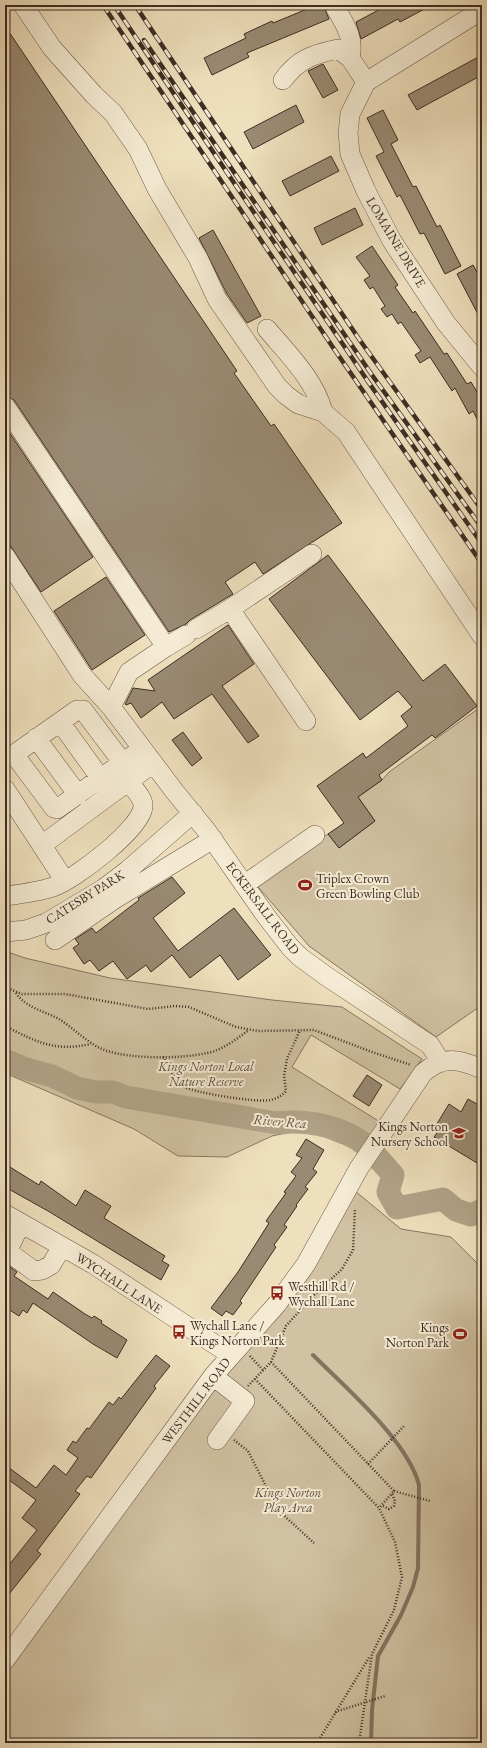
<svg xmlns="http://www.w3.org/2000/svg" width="487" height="1748" viewBox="0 0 487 1748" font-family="'EB Garamond',serif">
	<rect width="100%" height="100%" fill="#efe0bd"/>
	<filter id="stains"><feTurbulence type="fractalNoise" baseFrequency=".005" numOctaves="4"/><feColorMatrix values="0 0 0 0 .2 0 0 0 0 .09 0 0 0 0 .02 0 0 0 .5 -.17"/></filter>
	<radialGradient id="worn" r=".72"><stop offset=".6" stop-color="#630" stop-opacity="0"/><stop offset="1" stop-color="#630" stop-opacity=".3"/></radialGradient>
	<path fill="#d1c2a3" stroke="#877863" d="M482,706V1005L436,1037L309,946L253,881L328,834L339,848L375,821L358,797L382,780L389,772Z
		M5,951L25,958L110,978L272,1000L342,1007L422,1059L400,1089L311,1035L292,1067L380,1122L358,1150L305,1129L272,1136L227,1157L178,1156L134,1129L5,1073Z
		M355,1191L401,1229L451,1237L482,1268V1743H5V1663Z"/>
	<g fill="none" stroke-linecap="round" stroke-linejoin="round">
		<path stroke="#837460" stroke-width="4" d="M313,1355C345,1387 408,1441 419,1485L418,1568L413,1587L401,1615L378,1656L372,1710L371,1743"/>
		<path stroke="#b2a389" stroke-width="23" d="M5,1060L23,1068L52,1076L77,1088L96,1092H113L126,1097L276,1123C304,1120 333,1125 357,1139C369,1146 383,1164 393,1175L388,1192L397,1208L443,1199L456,1210L471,1215L482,1210"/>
	</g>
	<path fill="#9a8a73" stroke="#3d2d23" d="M317,5H323L329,19L247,53L249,57L212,75L204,58L246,38L244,34L272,21L273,23Z
		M388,5H432L400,22L398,19L361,39L356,22Z
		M5,26L237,371L234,373L271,426L274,424L342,523L263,574L255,562L225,582L233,594L190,620L186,624L169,632L14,400L5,395Z
		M482,55V75L417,110L408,95Z
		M323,64L338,90L323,98L308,71Z
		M296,105L304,122L253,149L244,132Z
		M383,110L398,140L391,144L413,187L416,186L437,227L440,225L461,266L445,274L424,233L420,234L400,195L397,197L376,156L384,152L367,118Z
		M331,156L339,171L290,196L282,181Z
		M355,208L363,225L322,245L314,228Z
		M213,230L261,316L247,323L227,294L199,238Z
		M372,246L398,285L395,287L413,313L415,311L444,354L447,353L467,384L471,382L477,392L482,389V429L473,411L469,414L455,388L452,391L430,357L420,363L415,355L421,351L401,322L398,324L392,314L387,317L381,309L385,306L373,287L370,289L364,280L370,276L356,257Z
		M473,265L482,281V322L457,274Z
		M5,426L93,557L41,592L5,538Z
		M328,555L423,681L445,664L477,706L435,738L432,735L379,775L382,780L358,797L375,821L339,848L328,834L344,823L317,786L363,753L366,758L408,726L401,716L412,707L398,691L360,720L269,599Z
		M106,577L145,635L92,670L54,611Z
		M228,625L254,664L222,686L259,736L248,743L212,694L174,719L162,702L141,718L131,703L126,705L125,704L133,688L155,691L148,680Z
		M183,732L202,758L192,766L172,740Z
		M172,877L185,893L153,918L178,951L234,908L271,955L238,980L220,955L190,978L172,955L151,972L146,965L127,979L113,961L99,971L90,960L84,964L73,948L79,944L75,939L92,928L96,933L139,900L138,898Z
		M367,1075L382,1085L369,1106L353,1096Z
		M468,1099L482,1107V1154L477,1163L434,1137L439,1130L435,1127L449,1104L461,1112Z
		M306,1139L324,1150L313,1169L317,1172L305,1187L308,1189L296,1205L297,1206L284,1225L287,1227L274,1245L276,1247L240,1301L242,1303L233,1315L226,1311L222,1316L211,1308L238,1272L269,1223L266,1221L286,1193L284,1192L296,1176L291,1172L302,1158L296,1155Z
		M5,1164L39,1185L41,1181L76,1206L85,1190L111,1206L104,1218L165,1256L162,1261L169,1265L161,1280L48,1211L5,1187Z
		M5,1263L17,1272L14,1276L48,1299L53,1292L85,1314L92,1318L94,1316L102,1321L101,1323L127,1340L117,1358L93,1344L33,1303L27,1313L23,1310L19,1316L5,1307Z
		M156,1355L170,1366L154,1386L156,1388L91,1478L87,1476L75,1491L80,1494L37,1551L41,1554L5,1599V1570L37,1530L22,1518L36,1500L5,1477V1471L8,1467L36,1488L54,1465L66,1475L78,1458L67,1450L73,1441L76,1443L87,1428L89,1429L109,1402L113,1405L119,1397L121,1399Z"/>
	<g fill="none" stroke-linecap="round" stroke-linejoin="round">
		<defs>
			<path id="minor" d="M23,5L52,48L94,95L113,113L138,149L157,189L198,258L217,299L277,386L286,395L298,404L323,412L346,432L482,636
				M334,5C344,23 355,37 350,58
				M482,10L366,82L350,114L348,133L350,154L366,191L392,241L446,323L482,367
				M283,80C298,59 314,54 338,49L350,58L366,82
				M267,329C288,354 315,380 323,412
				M5,406L166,647L129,672L111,707
				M5,556L82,675L111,707L175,792L206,830L266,916L290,947L300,957L326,976L430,1045L440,1061
				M230,609L312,554
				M196,629L230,609L306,721
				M166,647L186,635
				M60,722L101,779
				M36,738L78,795
				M123,763L83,710H77L16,753V757L54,808L57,809L142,749
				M5,789L65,881
				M42,845L153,763
				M244,885L315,835
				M5,896C21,894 38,892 53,887C74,880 141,829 143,807C144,798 133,788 128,781
				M5,932L26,930L46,923L103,889L128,870L193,813
				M55,940L115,899L213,839
				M5,1214L93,1264L231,1355
				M21,1223L9,1248L11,1254L34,1271L42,1270L51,1265L62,1247
				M213,1376L245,1401L217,1440
				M5,1660L213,1376L277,1304L306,1264L359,1168L423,1073C443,1055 459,1059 482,1069"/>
		</defs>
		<use href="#minor" stroke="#6a5a4a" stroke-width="20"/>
		<path stroke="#3d2d23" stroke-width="2.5" stroke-dasharray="1 2" stroke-linecap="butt" d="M5,987L22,994H65L148,1009L175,1006L189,1007L236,1027L258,1031L314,1030L372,1052L411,1065
			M16,993C26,1008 44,1011 59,1019C75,1029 89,1045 107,1051C133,1059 180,1059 207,1053C223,1050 236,1039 249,1030
			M5,1026C37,1042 54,1052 91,1044
			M163,1057C169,1067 175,1081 185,1087C195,1093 258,1103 270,1100C276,1099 282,1096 286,1091L284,1076L287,1059L300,1030
			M250,1356L263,1370
			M271,1362L394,1491L379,1508
			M255,1379L379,1508L395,1542L402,1577L394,1610L372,1654L359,1743
			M248,1386L271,1362L286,1326L313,1296L342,1269L353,1250L355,1209
			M234,1440L248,1451L278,1510L314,1543
			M368,1464L405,1425
			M394,1491L430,1501
			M383,1506L389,1509L394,1506L395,1501L392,1494
			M335,1712L385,1696
			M317,1743L370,1656"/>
		<use href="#minor" stroke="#f5ebd4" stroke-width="19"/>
		<defs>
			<path id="rail" d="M103,5L332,346L482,564
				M114,5L369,383L482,544
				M135,5L359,339L482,510
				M144,40L372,375L482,528"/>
		</defs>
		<use href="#rail" stroke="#3d2d23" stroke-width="4.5"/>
		<use href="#rail" stroke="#f5ebd4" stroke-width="3" stroke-dasharray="9" stroke-linecap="butt"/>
	</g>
	<defs>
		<symbol id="stadium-bare" viewBox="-9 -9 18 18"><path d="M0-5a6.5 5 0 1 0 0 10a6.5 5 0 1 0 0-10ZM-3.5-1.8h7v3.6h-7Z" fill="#8f2418" stroke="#f5ebd4" stroke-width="2.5" paint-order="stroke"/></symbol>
		<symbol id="school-bare" viewBox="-9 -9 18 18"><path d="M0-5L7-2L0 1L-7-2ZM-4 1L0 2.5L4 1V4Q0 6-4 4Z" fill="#8f2418" stroke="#f5ebd4" stroke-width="2.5" paint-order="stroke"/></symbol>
		<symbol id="bus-bare" viewBox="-9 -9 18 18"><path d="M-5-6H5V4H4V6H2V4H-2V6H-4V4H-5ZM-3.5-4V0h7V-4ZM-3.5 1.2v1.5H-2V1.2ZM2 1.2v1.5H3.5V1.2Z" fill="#8f2418" stroke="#f5ebd4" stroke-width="2.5" paint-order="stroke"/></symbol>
	</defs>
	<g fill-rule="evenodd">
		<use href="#stadium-bare" x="295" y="875" width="20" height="20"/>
		<use href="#school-bare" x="449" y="1123" width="20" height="20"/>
		<use href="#bus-bare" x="267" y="1283" width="20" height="20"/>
		<use href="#bus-bare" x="169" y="1322" width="20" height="20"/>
		<use href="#stadium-bare" x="450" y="1324" width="20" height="20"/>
	</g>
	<g text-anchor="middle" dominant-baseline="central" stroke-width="4" stroke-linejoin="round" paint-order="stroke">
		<g font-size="13" fill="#3d2d23" stroke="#f5ebd4">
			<text transform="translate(396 242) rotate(59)">LOMAINE DRIVE</text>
			<text transform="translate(85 897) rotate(-32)">CATESBY PARK</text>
			<text transform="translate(263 908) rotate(53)">ECKERSALL ROAD</text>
			<text transform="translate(119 1283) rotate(33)">WYCHALL LANE</text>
			<text transform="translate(196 1401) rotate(-53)">WESTHILL ROAD</text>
		</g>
		<g font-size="13" fill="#3d2d23" stroke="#f5ebd4" text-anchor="start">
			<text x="316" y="878">Triplex Crown<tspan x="316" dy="15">Green Bowling Club</tspan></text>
			<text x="448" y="1126" text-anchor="end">Kings Norton<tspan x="448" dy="15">Nursery School</tspan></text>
			<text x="288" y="1286">Westhill Rd /<tspan x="288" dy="15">Wychall Lane</tspan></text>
			<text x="190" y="1325">Wychall Lane /<tspan x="190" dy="15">Kings Norton Park</tspan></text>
			<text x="449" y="1327" text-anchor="end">Kings<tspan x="449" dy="15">Norton Park</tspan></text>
		</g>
		<g font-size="13" font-style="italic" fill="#5b4b3d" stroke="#f5ebd4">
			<text x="206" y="1066">Kings Norton Local<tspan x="206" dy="15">Nature Reserve</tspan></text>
			<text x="288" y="1492">Kings Norton<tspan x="288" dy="15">Play Area</tspan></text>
		</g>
		<g font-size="14" font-style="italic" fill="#605042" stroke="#f5ebd4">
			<text transform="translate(280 1121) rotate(5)">River Rea</text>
		</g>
	</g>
	<rect width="487" height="1748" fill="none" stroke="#efe0bd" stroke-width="20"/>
	<rect x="6" y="6" width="475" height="1736" fill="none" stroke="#3d2d23" stroke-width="2"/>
	<rect x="10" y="10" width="467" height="1728" fill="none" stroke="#3d2d23"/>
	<rect width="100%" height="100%" filter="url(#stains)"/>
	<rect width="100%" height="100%" fill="url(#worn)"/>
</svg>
